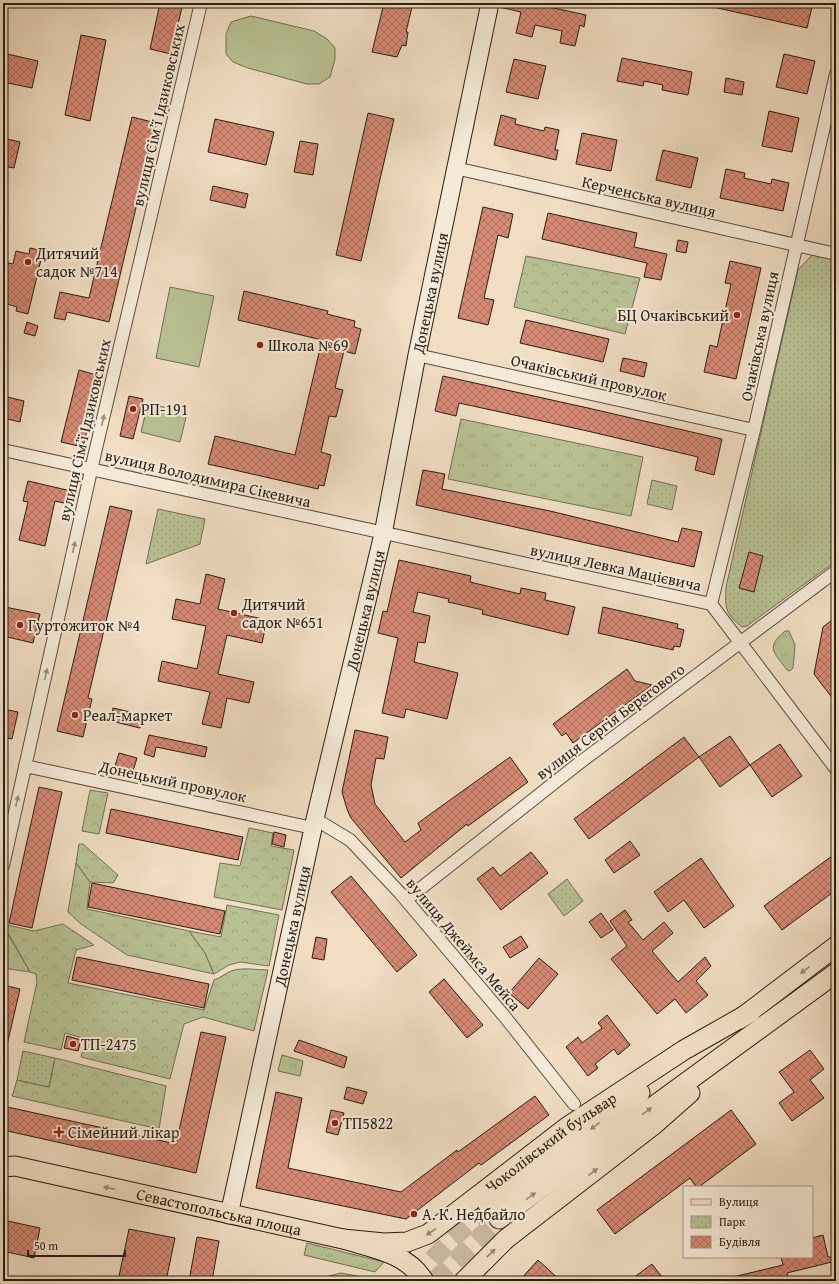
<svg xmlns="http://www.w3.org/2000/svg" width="839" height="1284" viewBox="0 0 839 1284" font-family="'Gentium Book Plus',serif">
	<defs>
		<pattern id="grass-tufts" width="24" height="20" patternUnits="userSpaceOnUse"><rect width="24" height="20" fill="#b8c194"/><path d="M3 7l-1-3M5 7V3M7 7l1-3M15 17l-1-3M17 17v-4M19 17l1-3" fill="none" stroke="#9ea57f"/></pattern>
		<pattern id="forest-crowns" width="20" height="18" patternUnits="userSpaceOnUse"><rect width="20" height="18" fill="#b8c194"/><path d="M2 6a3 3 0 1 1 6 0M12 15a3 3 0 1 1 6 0" fill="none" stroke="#9ea57f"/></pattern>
		<pattern id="park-dots" width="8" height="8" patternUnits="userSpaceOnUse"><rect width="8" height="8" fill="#b8c194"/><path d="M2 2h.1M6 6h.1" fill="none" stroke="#9ea57f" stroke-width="1.8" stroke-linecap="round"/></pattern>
		<pattern id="building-cross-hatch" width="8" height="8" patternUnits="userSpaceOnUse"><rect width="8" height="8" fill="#d68975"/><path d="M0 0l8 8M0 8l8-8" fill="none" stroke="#ae6f5f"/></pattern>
	</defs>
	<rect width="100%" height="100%" fill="#f0ddc2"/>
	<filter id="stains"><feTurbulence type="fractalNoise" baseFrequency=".005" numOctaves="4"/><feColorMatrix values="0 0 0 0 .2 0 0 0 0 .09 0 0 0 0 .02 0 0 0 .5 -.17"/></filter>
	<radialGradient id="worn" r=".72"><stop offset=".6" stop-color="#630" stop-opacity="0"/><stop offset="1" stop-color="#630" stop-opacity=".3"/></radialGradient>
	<path fill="url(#grass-tufts)" stroke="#707055" d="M461,419L643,457L631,516L448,479Z
		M785,631H789L795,645L793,668L790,671L787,670C774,652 765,648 785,631Z
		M76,863L90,882L87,909L189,931L205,953L214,974L127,955L81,924L68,912Z
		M3,925L30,972L3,968Z
		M282,1055L303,1061L300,1076L278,1071Z
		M307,1243L384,1262L375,1272L304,1255Z
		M341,1273L384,1281H385H320L329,1276Z"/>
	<path fill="url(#forest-crowns)" stroke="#707055" d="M526,256L640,278L625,334L514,307Z
		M90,790L108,793L99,834L82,831Z
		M249,828L273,833L271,846L294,850L282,910L214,897L220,863L240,866Z
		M79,844H83L118,875L113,883L90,882L76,863Z
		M227,905L279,915L269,966L240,962L229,965L214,974L205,953L189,931L221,937Z
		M3,924L34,931L63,924L94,945L76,950L68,983L204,1010L214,980C220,978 226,973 231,971C242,967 257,970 268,970L254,1031L203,1017L184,1024L170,1079L81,1057L86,1039L65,1033L61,1050L24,1042L37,982L36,974L30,972Z
		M55,1058L166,1086L159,1129L12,1096L17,1080L49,1087Z"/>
	<path fill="url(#park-dots)" stroke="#707055" d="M812,255L836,260V561L747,626L742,627C725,613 725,609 726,587L798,270Z
		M652,480L677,486L672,510L647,504Z
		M158,509L205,519L200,544L146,564Z
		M567,879L583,901L564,916L548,894Z
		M23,1051L55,1058L49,1087L17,1080Z"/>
	<path fill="#b8c194" stroke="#707055" d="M251,16L314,31L327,39L335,48V59L330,77L319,84H307L248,68L233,62L226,54V34L231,22Z
		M170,287L214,296L199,367L156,358Z
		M148,403L187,413L180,442L141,432Z"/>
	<path fill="url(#building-cross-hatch)" stroke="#291f16" d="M160,3H183L171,54L150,49Z
		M384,3H413L406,32H408L406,46L402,45L397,57L372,52Z
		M500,3H531L586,15L584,27L580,25L575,46L560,43L562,31L535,25L532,37L516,33L521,12L499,7Z
		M713,3H813L807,28L713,7Z
		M81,35L106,40L90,121L65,115Z
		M3,53L38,61L32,88L3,82Z
		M784,54L815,61L807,94L776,87Z
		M622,58L692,72L688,95L662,90L663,85L644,81L643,86L617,81Z
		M514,59L546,66L538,99L506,92Z
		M726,78L744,82L742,95L724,92Z
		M769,111L799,118L792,152L762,146Z
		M368,113L394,119L361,261L336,255Z
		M501,115L516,119L515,124L544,131L545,127L559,130L555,150H558L556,160L494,145Z
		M132,117L156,123L109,322L67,312L65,320L54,318L60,292L89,298Z
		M215,119L274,132L266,165L208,152Z
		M582,133L617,140L611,171L576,164Z
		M3,138L20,142L14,168L3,166Z
		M300,141L318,144L313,175L294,172Z
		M663,150L698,158L691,188L656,180Z
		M726,169L745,173L744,178L771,184L772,179L789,183L783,211L720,198Z
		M213,186L248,194L245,208L210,200Z
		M483,207L513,214L508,238L498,235L484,298L494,300L488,325L458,318Z
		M548,213L637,233L634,247L667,254L661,280L644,277L647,263L542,239Z
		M678,240L688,242L686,253L676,251Z
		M30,248L43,251L28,314L16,311L17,307L4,303L7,290L3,289V262L13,264L16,251L29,254Z
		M730,261L761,268L736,379L704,372L710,345L717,347L731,284L725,283Z
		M244,291L328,311L327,314L355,321L354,327L361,329L355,354L344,351L335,388L343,390L336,417L329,416L321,452L331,455L324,486L319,485L318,489L208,464L215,436L295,455L322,340L238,320Z
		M526,320L609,339L603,362L520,343Z
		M27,322L38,326L35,336L24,333Z
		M623,358L647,363L644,377L620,371Z
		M79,370L100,376L83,447L61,442Z
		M443,376L588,408L722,439L714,475L695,470L698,457L583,430L459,403L456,416L435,411Z
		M3,396L24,401L20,422L3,418Z
		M129,396L143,399L133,439L120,436Z
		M423,470L445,474L442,489L550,511L678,542L682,528L702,532L694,567L416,505Z
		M28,481L71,491L68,504L55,501L45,546L19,540L28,502L23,501Z
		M110,506L132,511L88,698L92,699L83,737L57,731Z
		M749,552L763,556L754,592L739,588Z
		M399,560L471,576L470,582L520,594L521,588L546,593L545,600L575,607L568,635L482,614L483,610L448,602L449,599L418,592L413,612L430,616L425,643L418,642L414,662L458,673L447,719L406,709L404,718L382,713L398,638L378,633L383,611L387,612Z
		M206,574L225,579L218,609L267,620L262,643L227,635L218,674L254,682L249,703L227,698L221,728L202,724L210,692L158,681L162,661L197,669L206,626L172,619L176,599L200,604Z
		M5,607L40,614L33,643L3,636V611H5Z
		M603,607L678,624L677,628L684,630L680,647L674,646L673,650L598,633Z
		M836,617V703L814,674L823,627Z
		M627,669L635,681L652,685L573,743L566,733L562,736L553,724Z
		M113,708L143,715L140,728L111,721Z
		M3,709L18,712L12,739L3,737Z
		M355,730L388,737L384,759L376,758L371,785L375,804L405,842L421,830L418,823L510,757L528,782L468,826L467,824L401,878L351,818L347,809L342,792Z
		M149,735L207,747L205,757L156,747L154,757L144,754Z
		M730,736L750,765L720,787L699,757Z
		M684,737L699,757L589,839L574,819Z
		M780,744L802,776L772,797L750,765Z
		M119,753L137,758L133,771L115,766Z
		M39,787L62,792L32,928L9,923Z
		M111,809L243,837L238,860L106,833Z
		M274,832L286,835L284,847L272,844Z
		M630,841L640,855L614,873L605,860Z
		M531,852L548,873L501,910L477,879L493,867L500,876Z
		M836,853V890L782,930L764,906Z
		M701,858L734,906L704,928L684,900L668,912L654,892Z
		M351,876L417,955L397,972L331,892Z
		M92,883L225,911L220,934L88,907Z
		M625,910L632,920L628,922L643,940L664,922L673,933L652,951L678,982L705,957L711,966L696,981L708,995L686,1013L675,999L657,1014L611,959L627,946L610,921Z
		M601,913L613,930L601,938L589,922Z
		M521,936L528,947L510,958L503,947Z
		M316,937L327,939L324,960L312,958Z
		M77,957L209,984L204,1008L72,980Z
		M539,958L558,974L528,1009L509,993Z
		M444,979L483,1025L467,1038L429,992Z
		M3,985L20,989L7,1045L3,1044Z
		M607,1015L630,1045L618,1055L614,1049L595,1064L598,1068L588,1076L566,1047L578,1037L582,1043L602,1028L598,1023Z
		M201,1032L226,1037L196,1173L3,1130V1106L176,1144Z
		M67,1036L81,1040L78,1051L64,1048Z
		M299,1040L347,1057L344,1068L294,1051Z
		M810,1050L824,1069L810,1080L824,1098L792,1121L779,1103L794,1092L779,1072Z
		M347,1087L367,1092L363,1104L344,1099Z
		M276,1092L302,1098L288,1168L401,1192L457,1150L458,1152L535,1096L549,1115L481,1165L479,1163L406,1219L256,1188Z
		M331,1110L344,1113L338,1135L326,1132Z
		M731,1110L756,1144L699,1187H696L690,1178L615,1234L597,1210Z
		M3,1220L40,1228L34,1258L3,1251Z
		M129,1229L175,1238L166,1281H118Z
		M823,1235L828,1257H836V1261L787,1273L789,1281H733V1277L783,1265L781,1257H812V1238Z
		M197,1237L219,1241L212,1281H189Z
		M538,1260L561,1281H519Z
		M652,1264L665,1281H629Z"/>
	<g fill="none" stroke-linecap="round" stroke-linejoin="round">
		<path stroke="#c8b7a0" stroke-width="19" stroke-dasharray="19 10" stroke-linecap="butt" d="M413,1281L449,1242L488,1205
			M434,1281L499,1219"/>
		<defs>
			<path id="street" d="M455,168L836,254
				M417,355L754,430
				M3,450L711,604L836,769
				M711,604L754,430L836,74
				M25,766L313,828
				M315,819L350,840L400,893L505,1017L574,1104
				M3,866L94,457L201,3
				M406,900L578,764L836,571"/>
			<g id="secondary">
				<path id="s1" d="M229,1215L315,819L383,534L417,355L490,3"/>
			</g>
			<g id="primary">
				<path d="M740,1019L836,946"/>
				<path id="s2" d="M3,1167L15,1166L343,1239C373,1248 407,1253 424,1281"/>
				<path d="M488,1205L640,1093"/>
				<path d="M499,1219L836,973"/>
				<path id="s3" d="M343,1239L384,1243L407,1242L428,1234L567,1127L684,1050L751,1012"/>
				<path d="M464,1281L506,1239L655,1124L690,1093"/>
			</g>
		</defs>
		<use href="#street" stroke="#5b4e41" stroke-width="14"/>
		<use href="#secondary" stroke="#291f16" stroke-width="19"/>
		<use href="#primary" stroke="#291f16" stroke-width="21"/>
		<use href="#street" stroke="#f5e9d7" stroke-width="12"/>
		<use href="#secondary" stroke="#f5e9d7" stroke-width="17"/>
		<use href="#primary" stroke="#f0ddc2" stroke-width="19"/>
	</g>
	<defs><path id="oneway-solid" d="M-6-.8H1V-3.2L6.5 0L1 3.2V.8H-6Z"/></defs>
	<g fill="#998e80">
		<use href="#oneway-solid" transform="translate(103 420) rotate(-77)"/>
		<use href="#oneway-solid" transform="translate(74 547) rotate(-78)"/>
		<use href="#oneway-solid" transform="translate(46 674) rotate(-78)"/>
		<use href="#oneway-solid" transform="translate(17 801) rotate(-78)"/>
	</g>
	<g fill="#968875">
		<use href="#oneway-solid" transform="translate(805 970) rotate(143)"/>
		<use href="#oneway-solid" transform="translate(647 1111) rotate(-36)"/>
		<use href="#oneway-solid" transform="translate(595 1126) rotate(144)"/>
		<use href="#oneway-solid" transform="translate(593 1172) rotate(-38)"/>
		<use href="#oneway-solid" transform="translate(109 1188) rotate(-167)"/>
		<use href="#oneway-solid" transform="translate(531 1196) rotate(-36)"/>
		<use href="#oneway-solid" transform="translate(431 1232) rotate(147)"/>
		<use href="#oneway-solid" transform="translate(491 1253) rotate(-44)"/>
	</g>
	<g fill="#8f2418" stroke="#f5e9d7" stroke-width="1.5">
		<circle cx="28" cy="262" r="4"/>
		<circle cx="737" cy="315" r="4"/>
		<circle cx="260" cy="345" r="4"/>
		<circle cx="133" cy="409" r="4"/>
		<circle cx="234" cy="613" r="4"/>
		<circle cx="20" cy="625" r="4"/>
		<circle cx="75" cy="715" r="4"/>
		<circle cx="73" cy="1044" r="4"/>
		<circle cx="335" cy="1123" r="4"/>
		<path d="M57 1126h4v4h4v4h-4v4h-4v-4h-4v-4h4z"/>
		<circle cx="414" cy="1214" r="4"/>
	</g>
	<g text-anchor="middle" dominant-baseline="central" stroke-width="4" stroke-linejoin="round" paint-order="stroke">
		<g font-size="16" fill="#291f16" stroke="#f5e9d7">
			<text transform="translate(158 115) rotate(-77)">вулиця Сімʼї Ідзиковських</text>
			<text transform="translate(649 196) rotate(13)">Керченська вулиця</text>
			<text stroke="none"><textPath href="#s1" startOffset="944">Донецька вулиця</textPath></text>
			<text transform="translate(759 336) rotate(-78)">Очаківська вулиця</text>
			<text transform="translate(589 377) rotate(13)">Очаківський провулок</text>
			<text transform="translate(84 430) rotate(-77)">вулиця Сімʼї Ідзиковських</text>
			<text transform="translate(208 478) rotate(13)">вулиця Володимира Сікевича</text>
			<text transform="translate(616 567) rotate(12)">вулиця Левка Мацієвича</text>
			<text stroke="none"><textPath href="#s1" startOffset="620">Донецька вулиця</textPath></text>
			<text transform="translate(610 721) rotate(-37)">вулиця Сергія Берегового</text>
			<text transform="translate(173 781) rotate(12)">Донецький провулок</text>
			<text stroke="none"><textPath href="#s1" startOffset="296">Донецька вулиця</textPath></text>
			<text transform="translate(464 944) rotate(50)">вулиця Джеймса Мейса</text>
			<text stroke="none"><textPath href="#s3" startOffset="240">Чоколівський бульвар</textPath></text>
			<text stroke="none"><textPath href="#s2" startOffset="221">Севастопольська площа</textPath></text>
		</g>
		<g font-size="16" fill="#291f16" stroke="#f5e9d7" text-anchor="start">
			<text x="36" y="253">Дитячий<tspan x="36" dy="18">садок №714</tspan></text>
			<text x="729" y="315" text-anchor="end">БЦ Очаківський</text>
			<text x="268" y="345">Школа №69</text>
			<text x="141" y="409">РП-191</text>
			<text x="242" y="604">Дитячий<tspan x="242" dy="18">садок №651</tspan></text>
			<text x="28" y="625">Гуртожиток №4</text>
			<text x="83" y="715">Реал-маркет</text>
			<text x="81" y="1044">ТП-2475</text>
			<text x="343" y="1123">ТП5822</text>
			<text x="68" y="1132">Сімейний лікар</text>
			<text x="422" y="1214">А. К. Недбайло</text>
		</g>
	</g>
	<rect width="839" height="1284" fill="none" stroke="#f0ddc2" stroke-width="16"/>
	<rect x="4" y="4" width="831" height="1276" fill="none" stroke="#291f16" stroke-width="2"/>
	<rect x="8" y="8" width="823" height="1268" fill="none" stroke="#291f16"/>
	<rect x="683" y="1186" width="130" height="72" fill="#f5e9d7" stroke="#a3988a"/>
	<rect x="691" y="1199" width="20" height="6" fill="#f0ddc2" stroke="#a3988a"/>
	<text x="719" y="1206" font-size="12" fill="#291f16">Вулиця</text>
	<rect x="691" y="1216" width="20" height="12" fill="url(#park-dots)" stroke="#a3988a"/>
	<text x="719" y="1226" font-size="12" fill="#291f16">Парк</text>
	<rect x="691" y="1236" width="20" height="12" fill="url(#building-cross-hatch)" stroke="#a3988a"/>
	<text x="719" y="1246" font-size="12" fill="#291f16">Будівля</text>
	<path d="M28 1250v6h97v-6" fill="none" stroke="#291f16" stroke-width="2"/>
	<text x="34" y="1250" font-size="12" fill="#291f16" stroke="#f5e9d7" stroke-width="3" paint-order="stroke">50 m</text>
	<rect width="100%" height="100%" filter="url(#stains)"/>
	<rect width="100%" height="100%" fill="url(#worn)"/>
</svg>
